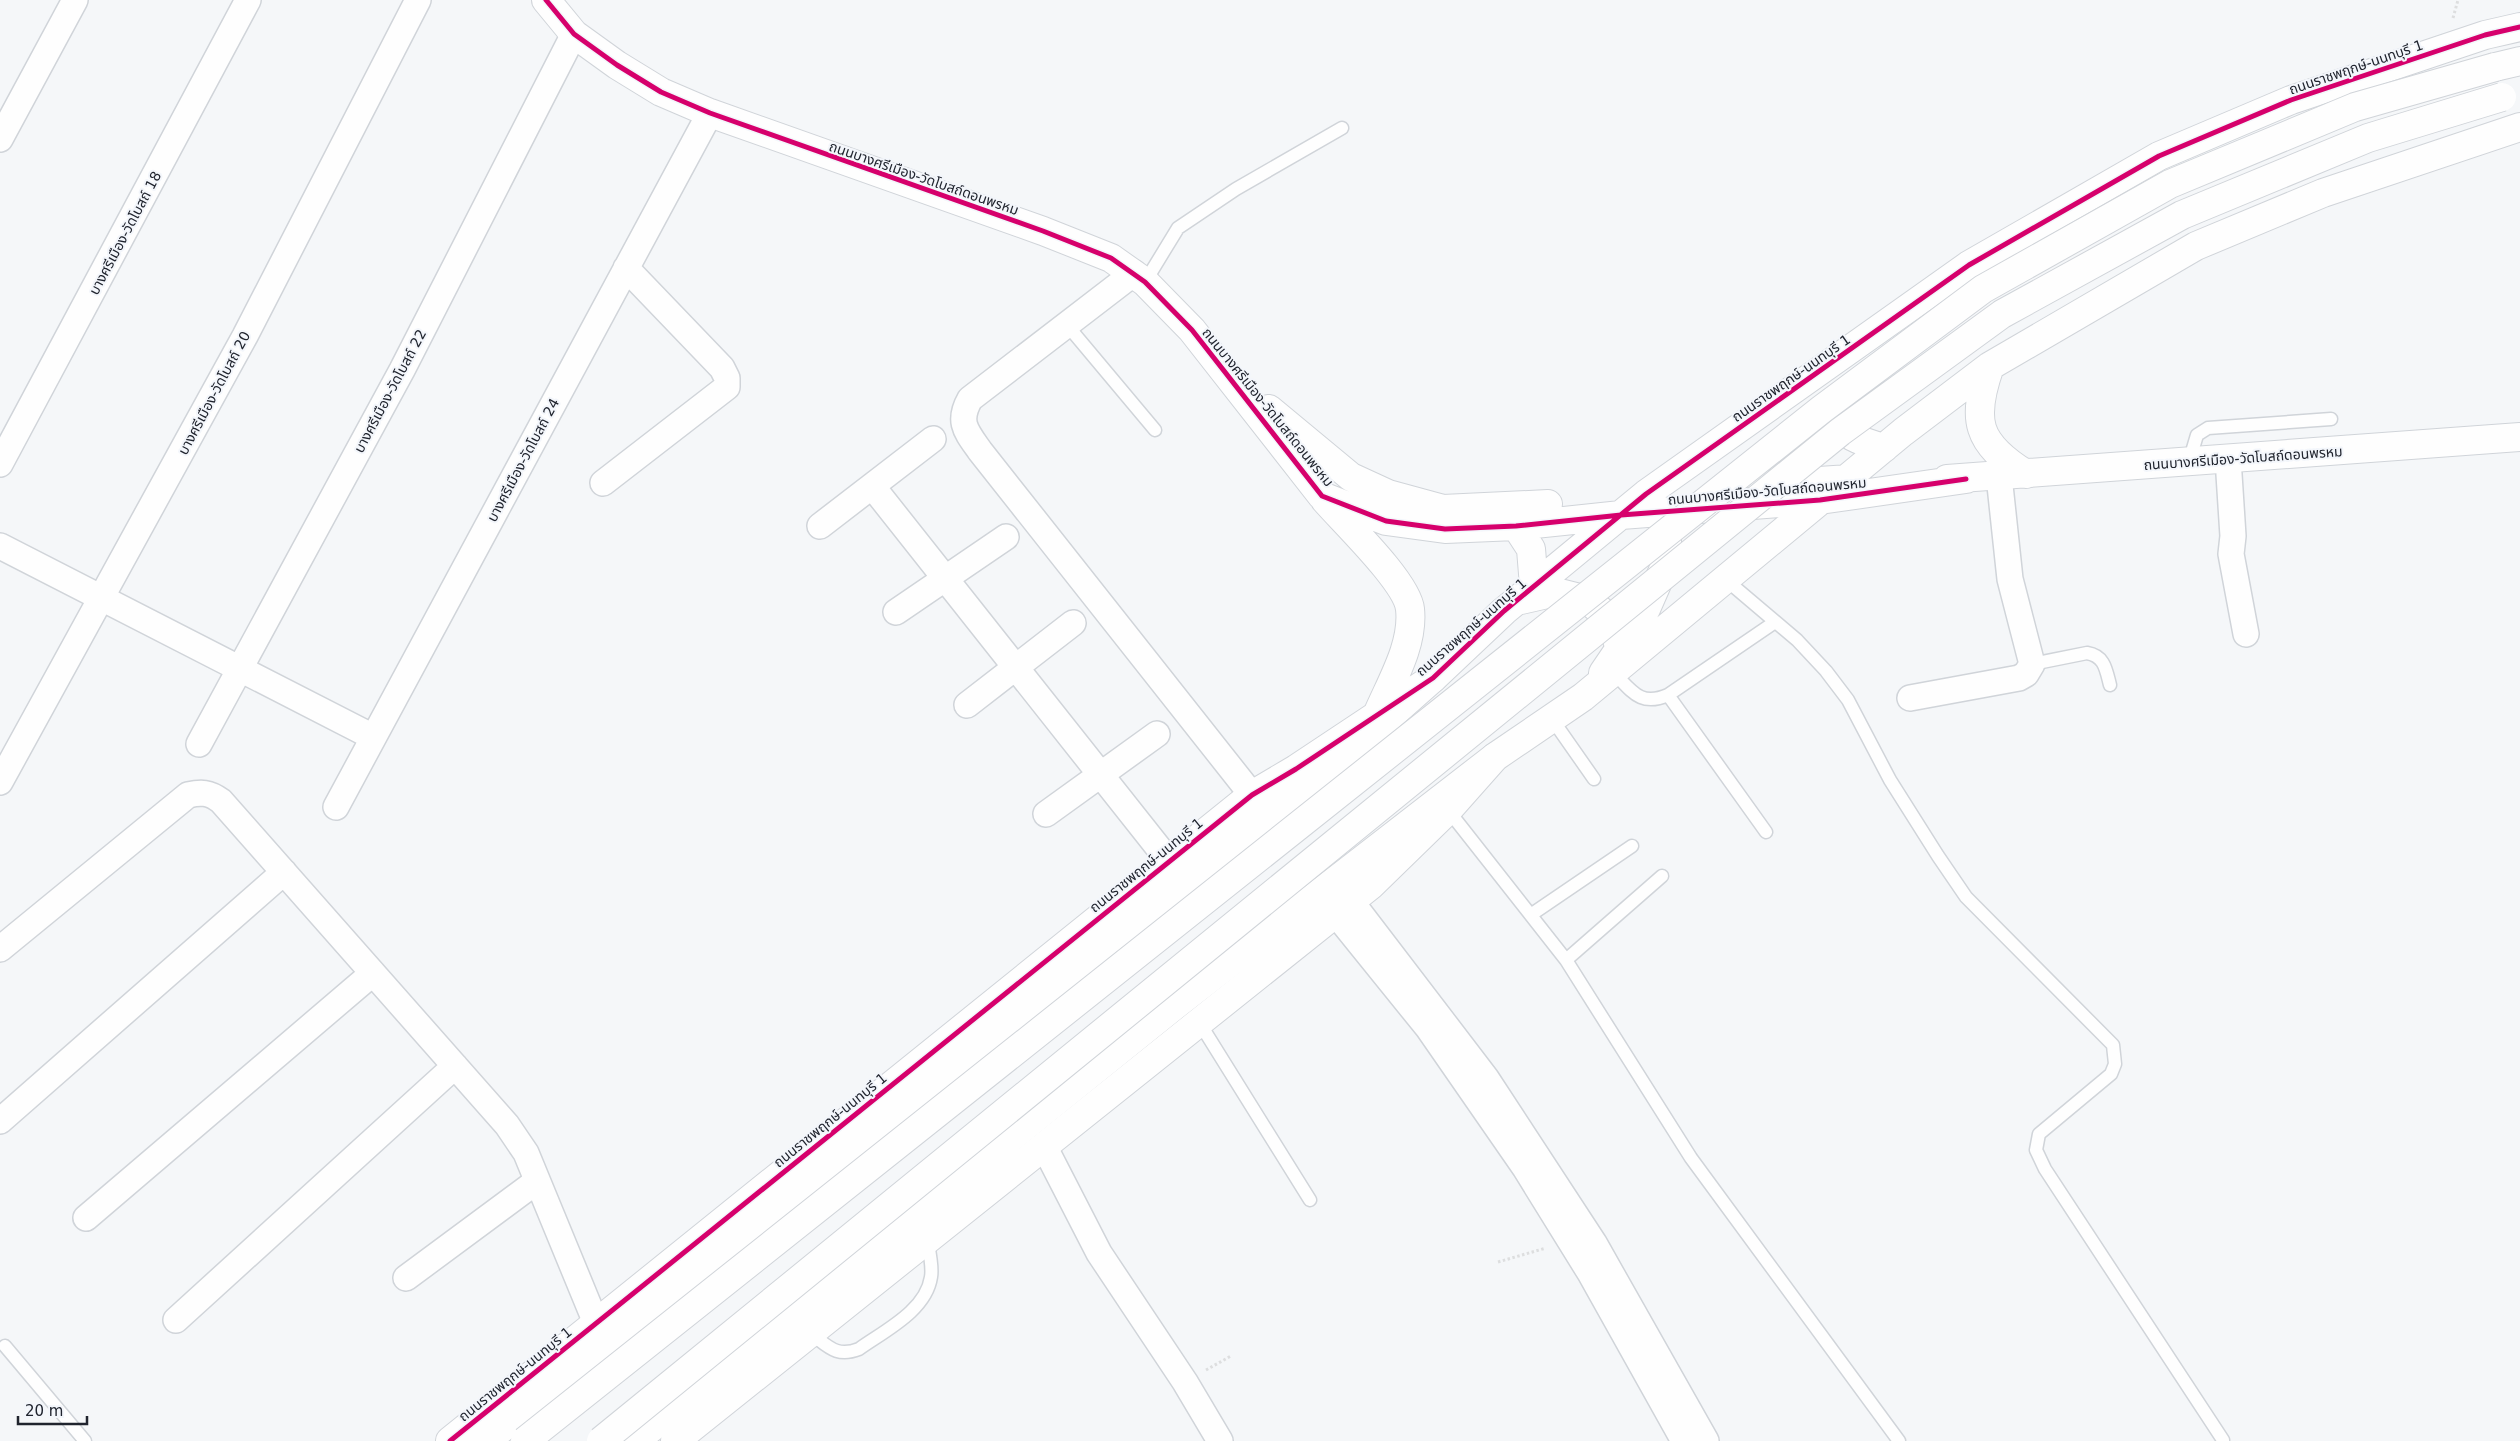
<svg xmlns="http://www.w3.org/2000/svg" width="2520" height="1441" viewBox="0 0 2520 1441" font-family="'DejaVu Sans','Noto Sans Thai',sans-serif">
	<rect width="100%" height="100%" fill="#f5f7f9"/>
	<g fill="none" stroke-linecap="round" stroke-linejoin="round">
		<defs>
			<path id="service" d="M1145,282L1178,228L1236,189L1342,128
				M1067,325L1155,430
				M2189,462L2197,435L2208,428L2331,419
				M1725,579L1797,640L1826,671L1848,700L1890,780L1938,856L1966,897L2113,1045L2115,1064L2111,1074L2039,1134L2036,1150L2045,1169L2223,1440
				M2032,664L2087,653C2105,656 2106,670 2110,685
				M1613,672C1632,691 1640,707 1668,695L1775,622
				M1668,695L1766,832
				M1552,719L1594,779
				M1448,810L1566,960L1691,1158L1899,1441
				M1532,914L1632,846
				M1566,960L1662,876
				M1199,1022L1310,1200
				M810,1333C828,1346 836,1358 859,1349C884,1331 926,1311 931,1277C933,1266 929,1250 927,1239
				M5,1346L85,1441"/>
			<path id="minor" d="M0,139L75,0
				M1134,273L970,399C957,422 966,431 980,451L1252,795
				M2228,459L2233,536L2231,554L2246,634
				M0,464L248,0
				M603,483L727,387V378L722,368L626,268
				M872,486L1169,861
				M820,526L933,439
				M0,546L373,737
				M896,612L1006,537
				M1910,698L2019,678L2026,674L2032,664L2010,579L1999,476
				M967,705L1073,623
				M199,744L402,370L574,34
				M0,782L245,336L418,0
				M336,807L710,113
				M1046,814L1157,734
				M1350,900L1486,1078L1594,1243L1706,1441
				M1335,913L1428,1028L1525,1168L1590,1273L1684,1441
				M0,949L188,795C201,792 209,792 221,801L507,1125L526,1153L596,1323
				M0,1121L284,872
				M1044,1146L1099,1253L1185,1382L1220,1441
				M86,1218L373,973
				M406,1278L537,1181
				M176,1320L455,1066"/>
			<path id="tertiary" d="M546,0L574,34L617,65L661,92L710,113L1043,231L1111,258L1145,282L1192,330L1322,496L1386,521L1445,529L1516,526L1621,515L1820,500L1966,479
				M1990,366C1971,420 1976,443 2026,474
				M1269,409L1351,477L1388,494L1443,509L1548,504
				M1829,413C1840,435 1862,442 1884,448
				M1947,479L2520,437
				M1762,485L1849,479
				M1325,500C1345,523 1407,582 1410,609C1414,645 1391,682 1377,715
				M1516,526L1531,549L1534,586
				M1521,600L1556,592L1588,600L1609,618L1620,648L1603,673
				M1620,648L1646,609L1667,561V514
				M450,1441L1252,795L1296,769L1433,678L1504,611L1646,494L1969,265L2159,156L2291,100L2485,35L2520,27
				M675,1441L1371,885L1448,810L1495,757L1583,697L1903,432L1990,366L2196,246L2323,193L2520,127"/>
			<path id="secondary" d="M2495,67L2520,61
				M486,1441L1115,935L1328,771L1433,678
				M635,1441L1174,1006L1495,757"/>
		</defs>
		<use href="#service" stroke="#d0d4d9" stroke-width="15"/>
		<use href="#minor" stroke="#d0d4d9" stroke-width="28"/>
		<use href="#tertiary" stroke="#d0d4d9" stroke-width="30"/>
		<use href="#secondary" stroke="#d0d4d9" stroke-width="30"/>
		<path stroke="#dddedf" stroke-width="3" stroke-dasharray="2.5 2.5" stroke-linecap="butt" d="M2453,18L2458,0
			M1498,1262L1546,1248
			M1206,1370L1231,1356"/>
		<use href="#service" stroke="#fefefe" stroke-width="12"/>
		<use href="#minor" stroke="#fefefe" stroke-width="25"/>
		<use href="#tertiary" stroke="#fefefe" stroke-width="28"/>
		<use href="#secondary" stroke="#fefefe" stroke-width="28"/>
		<defs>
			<path id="secondary-bridge" d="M525,1441L1822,409L1983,289L2170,184L2355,107L2495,67
				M601,1441L1840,432L2002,314L2182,215L2368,138L2502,97"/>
		</defs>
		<use href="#secondary-bridge" stroke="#d0d4d9" stroke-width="30" stroke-linecap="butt"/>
		<use href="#secondary-bridge" stroke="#fefefe" stroke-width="28"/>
		<defs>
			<path id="cycleway" d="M546,0L574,34L617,65L661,92L710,113L1043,231L1111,258L1145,282L1192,330L1322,496L1386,521L1445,529L1516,526L1621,515L1820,500L1966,479
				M450,1441L1252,795L1296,769L1433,678L1504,611L1646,494L1969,265L2159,156L2291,100L2485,35L2520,27"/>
		</defs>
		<use href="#cycleway" stroke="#f3f6fb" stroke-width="8"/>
		<use href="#cycleway" stroke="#d6006c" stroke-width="5"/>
	</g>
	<g text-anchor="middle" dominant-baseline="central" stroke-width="4" stroke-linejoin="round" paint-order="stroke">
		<g font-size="14" fill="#20242e" stroke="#f3f6fb">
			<text transform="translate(2356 67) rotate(-19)">ถนนราชพฤกษ์-นนทบุรี 1</text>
			<text transform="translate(924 178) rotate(19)">ถนนบางศรีเมือง-วัดโบสถ์ดอนพรหม</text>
			<text transform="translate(125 233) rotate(-62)">บางศรีเมือง-วัดโบสถ์ 18</text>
			<text transform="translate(1791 378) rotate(-35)">ถนนราชพฤกษ์-นนทบุรี 1</text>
			<text transform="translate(390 391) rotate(-62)">บางศรีเมือง-วัดโบสถ์ 22</text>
			<text transform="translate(214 393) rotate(-62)">บางศรีเมือง-วัดโบสถ์ 20</text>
			<text transform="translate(1268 407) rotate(51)">ถนนบางศรีเมือง-วัดโบสถ์ดอนพรหม</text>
			<text transform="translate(2243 458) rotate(-4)">ถนนบางศรีเมือง-วัดโบสถ์ดอนพรหม</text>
			<text transform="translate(523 460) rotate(-62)">บางศรีเมือง-วัดโบสถ์ 24</text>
			<text transform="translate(1767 491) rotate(-5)">ถนนบางศรีเมือง-วัดโบสถ์ดอนพรหม</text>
			<text transform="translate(1471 627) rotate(-41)">ถนนราชพฤกษ์-นนทบุรี 1</text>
			<text transform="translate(1146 865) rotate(-39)">ถนนราชพฤกษ์-นนทบุรี 1</text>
			<text transform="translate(830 1120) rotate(-39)">ถนนราชพฤกษ์-นนทบุรี 1</text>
			<text transform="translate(515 1374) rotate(-39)">ถนนราชพฤกษ์-นนทบุรี 1</text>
		</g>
	</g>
	<path d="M18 1416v8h69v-8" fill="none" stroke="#20242e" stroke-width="2.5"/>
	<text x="25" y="1416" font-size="15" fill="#20242e" stroke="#f3f6fb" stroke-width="4" paint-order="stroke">20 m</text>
</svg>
